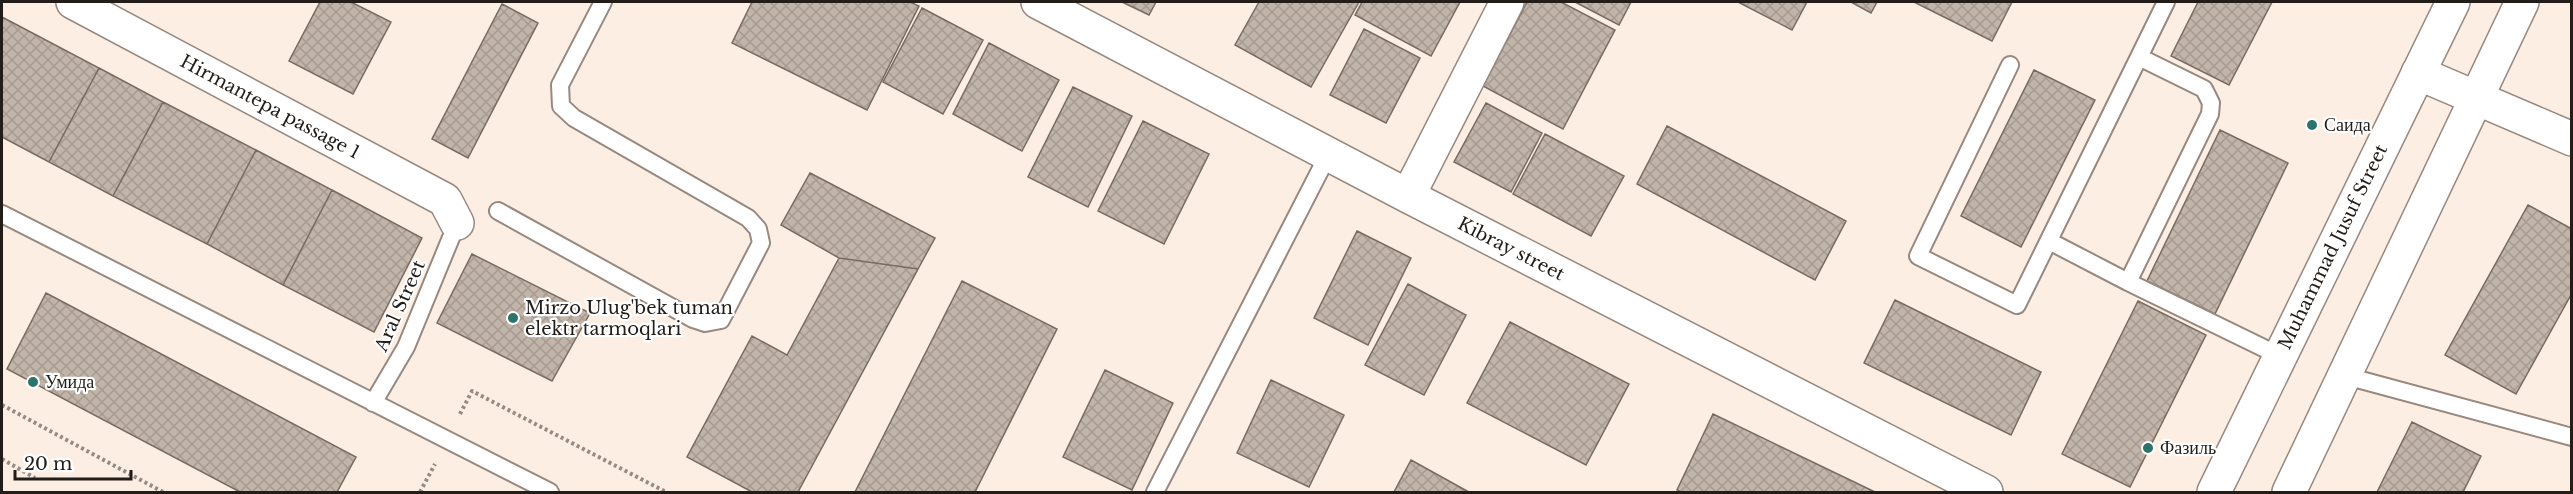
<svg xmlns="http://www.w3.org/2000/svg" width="2573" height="494" viewBox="0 0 2573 494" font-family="'Libre Baskerville',serif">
	<defs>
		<pattern id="building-cross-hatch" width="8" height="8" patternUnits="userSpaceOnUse" patternTransform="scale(1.5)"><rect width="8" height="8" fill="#c1b4a9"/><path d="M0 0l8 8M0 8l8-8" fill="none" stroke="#a69a91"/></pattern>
	</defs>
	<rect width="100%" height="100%" fill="#fdeee3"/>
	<path fill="url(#building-cross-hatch)" stroke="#786b62" stroke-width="1.5" d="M320,2H351L391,22L353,94L289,61Z
		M752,2H910L919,6L867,110L732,43Z
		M1122,2H1156L1149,15Z
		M1259,2H1359L1311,87L1235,45Z
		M1362,2H1460L1431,56L1355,15Z
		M1527,2H1561L1615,30L1563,129L1483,86Z
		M1575,2H1631L1619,25Z
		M1738,2H1807L1792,30Z
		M1851,2H1877L1871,13Z
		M1914,2H2012L1992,41Z
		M2198,2H2272L2229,85L2171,56Z
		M502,4L538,23L468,158L432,139Z
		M922,8L983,40L943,114L883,82Z
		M2,17L99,68L49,162L2,137Z
		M1364,29L1420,58L1386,123L1330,95Z
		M989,43L1059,80L1022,151L953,114Z
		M99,68L163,102L113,196L49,162Z
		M2034,70L2095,100L2021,247L1961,216Z
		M1073,87L1132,116L1088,207L1028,177Z
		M163,102L256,150L207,244L113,196Z
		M1486,103L1542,133L1511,192L1454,162Z
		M1143,121L1209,154L1164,244L1098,211Z
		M1667,126L1846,221L1815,280L1637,184Z
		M2220,130L2288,163L2215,314L2147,281Z
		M1545,134L1624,176L1591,236L1513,194Z
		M256,150L332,190L283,285L207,244Z
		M810,173L935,238L918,269L839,258L781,225Z
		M332,190L422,238L374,332L283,285Z
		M2528,205L2572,229V293L2516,394L2445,355Z
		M1357,231L1411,258L1368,345L1314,318Z
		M472,254L590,313L552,381L437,323Z
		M839,258L918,269L798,492H752L687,457L752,336L787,355Z
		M962,281L1057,329L975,492H855Z
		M1408,284L1466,315L1424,395L1365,365Z
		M46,293L356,457L337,492H240L7,369Z
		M1895,300L2041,372L2011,435L1864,363Z
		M2138,301L2206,335L2130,487L2062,454Z
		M1510,322L1629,384L1586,465L1467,403Z
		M1105,370L1173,403L1132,490L1063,457Z
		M1271,380L1344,415L1309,487L1237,453Z
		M1713,414L1875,492H1681L1677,490Z
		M2412,422L2481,456L2463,492H2377Z
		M1411,460L1467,491L1466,492H1394Z"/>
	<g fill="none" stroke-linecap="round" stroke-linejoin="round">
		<defs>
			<path id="lane" d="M2166,2L2139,57L2204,89L2211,103L2210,114L2128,282L2280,356
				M2010,65L1918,256L2017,305L2139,57
				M498,211L693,319L705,323L721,320L761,243L758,229L748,218L574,118L561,106L560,85L603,2
				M2,214L550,492
				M2049,241L2128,282
				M2346,376L2572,437
				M373,403L406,347L457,223
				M1155,492L1328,155"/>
			<path id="street" d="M73,2L445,200L457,223
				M1038,2L1408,196L1986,492
				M2418,73L2572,139
				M1408,196L1507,2"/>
			<path id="secondary" d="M2214,492L2453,2
				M2289,492L2522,2"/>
		</defs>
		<use href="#lane" stroke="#97897f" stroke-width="20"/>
		<use href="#street" stroke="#97897f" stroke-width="36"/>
		<use href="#secondary" stroke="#97897f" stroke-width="36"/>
		<path stroke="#968b84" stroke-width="4" stroke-dasharray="3 3" stroke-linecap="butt" d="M2,405L163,492
			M460,414L472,391L666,492
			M2,459L35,478
			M420,492L435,464"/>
		<use href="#lane" stroke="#fff" stroke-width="16"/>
		<use href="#street" stroke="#fff" stroke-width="33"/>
		<use href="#secondary" stroke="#fff" stroke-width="33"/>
	</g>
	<g fill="#2b736b" stroke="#fff" stroke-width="2">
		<circle cx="2312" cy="125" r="6"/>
		<circle cx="513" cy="318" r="6"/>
		<circle cx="33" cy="382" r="6"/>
		<circle cx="2148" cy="448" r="6"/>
	</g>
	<g text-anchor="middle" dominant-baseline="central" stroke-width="4.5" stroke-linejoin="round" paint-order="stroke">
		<g font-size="18" fill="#221d19" stroke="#fff">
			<text transform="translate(270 107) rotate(28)">Hirmantepa passage 1</text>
			<text transform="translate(2333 247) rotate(-64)">Muhammad Jusuf Street</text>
			<text transform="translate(1511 249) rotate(27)">Kibray street</text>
			<text transform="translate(400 306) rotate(-66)">Aral Street</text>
		</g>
		<g font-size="18" fill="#221d19" stroke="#fff" text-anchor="start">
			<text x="2324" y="125">Саида</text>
			<text x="525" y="308">Mirzo Ulug'bek tuman<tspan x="525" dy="21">elektr tarmoqlari</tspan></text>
			<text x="45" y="382">Умида</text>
			<text x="2160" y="448">Фазиль</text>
		</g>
	</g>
	<rect width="2573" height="494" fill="none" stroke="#221d19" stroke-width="6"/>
	<path d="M15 470v9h116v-9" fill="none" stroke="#221d19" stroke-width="3"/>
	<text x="24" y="470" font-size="18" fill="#221d19" stroke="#ffffff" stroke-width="4.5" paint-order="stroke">20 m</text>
</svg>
